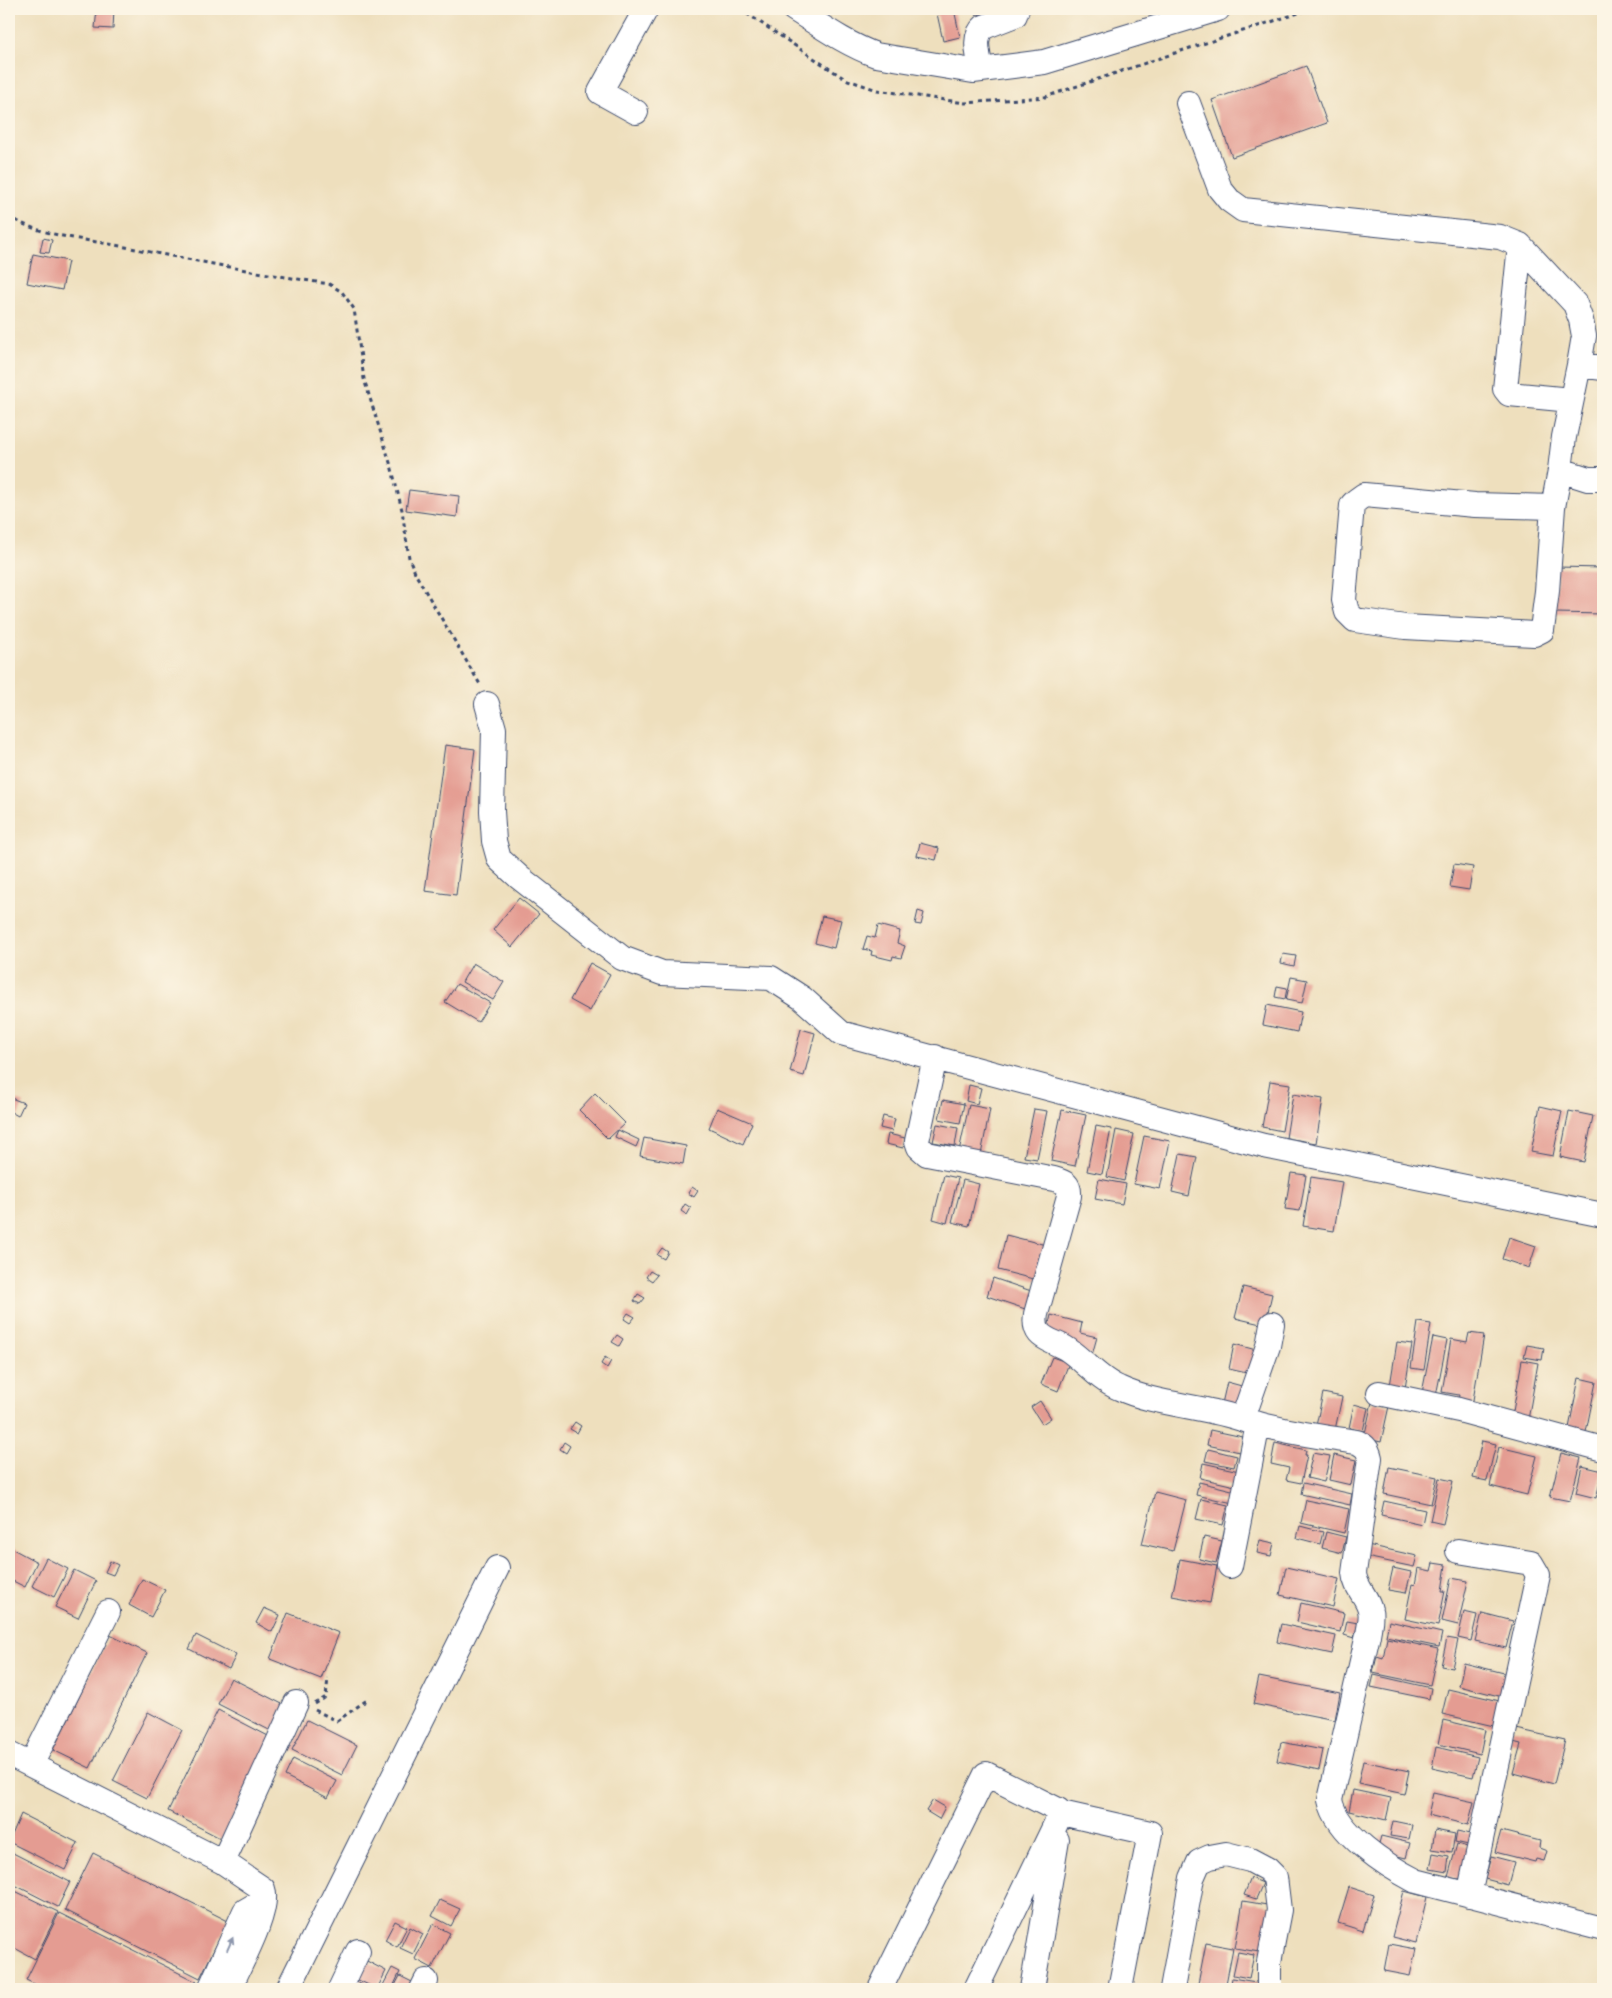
<svg xmlns="http://www.w3.org/2000/svg" width="1612" height="1998" viewBox="0 0 1612 1998" font-family="'Gochi Hand',sans-serif">
	<rect width="100%" height="100%" fill="#fcf5e5"/>
	<filter id="ink" filterUnits="userSpaceOnUse"><feTurbulence type="fractalNoise" baseFrequency=".02" numOctaves="2"/><feDisplacementMap in="SourceGraphic" scale="10" xChannelSelector="R" yChannelSelector="G"/><feConvolveMatrix kernelMatrix="1 2 1 2 8 2 1 2 1" color-interpolation-filters="sRGB"/></filter>
	<filter id="wash" filterUnits="userSpaceOnUse"><feTurbulence type="fractalNoise" baseFrequency=".0096" numOctaves="4" result="noise"/><feDisplacementMap in="SourceGraphic" scale="20" xChannelSelector="R" yChannelSelector="G"/><feGaussianBlur stdDeviation="1.12" result="paint"/><feColorMatrix in="noise" values="0 0 0 0 0 0 0 0 0 0 0 0 0 0 0 0 0 1.4 0 .05"/><feComposite in="paint" operator="in"/></filter>
	<g filter="url(#wash)">
		<rect width="100%" height="100%" fill="#eedfbd"/>
		<g id="blocks">
			<path fill="#e49c92" d="M97,9H114L113,29L95,28Z
				M936,9H954L960,37L943,41Z
				M975,9H1004V10L977,15Z
				M1306,66L1327,123L1232,157L1212,100Z
				M43,238L52,240L49,253L40,252Z
				M33,254L68,261L62,290L27,283Z
				M409,490L459,496L457,517L406,510Z
				M1557,567L1603,568V614L1556,613Z
				M445,745L475,749L456,895L425,891Z
				M920,843L939,848L936,860L917,856Z
				M1454,864L1473,867L1469,890L1450,887Z
				M519,898L539,914L512,947L493,930Z
				M918,911L924,913L921,925L915,924Z
				M822,916L841,920L834,948L815,943Z
				M878,925L900,931L897,943L905,946L901,958L893,956L892,960L871,955L872,951L863,949L867,936L875,938Z
				M1283,954L1296,956L1294,966L1281,963Z
				M473,963L504,982L493,1000L462,982Z
				M590,963L610,974L590,1011L570,1000Z
				M1291,977L1307,980L1302,1003L1286,1000Z
				M457,984L490,1003L478,1022L445,1002Z
				M1277,986L1287,988L1285,999L1275,997Z
				M1267,1005L1301,1012L1297,1032L1263,1025Z
				M801,1029L815,1033L804,1076L790,1072Z
				M1270,1081L1290,1084L1282,1131L1262,1127Z
				M969,1085L981,1088L977,1104L966,1101Z
				M595,1093L625,1123L608,1139L579,1110Z
				M1293,1094L1323,1099L1316,1143L1286,1138Z
				M11,1098L24,1103L18,1116L9,1111V1103Z
				M943,1100L964,1104L960,1123L939,1119Z
				M969,1105L990,1109L980,1160L958,1156Z
				M1540,1106L1562,1111L1553,1156L1531,1152Z
				M717,1108L752,1123L743,1144L709,1128Z
				M1034,1109L1047,1111L1037,1159L1024,1157Z
				M1062,1110L1086,1115L1075,1166L1051,1161Z
				M1569,1111L1593,1116L1584,1162L1560,1157Z
				M883,1116L895,1119L892,1131L880,1128Z
				M937,1124L958,1128L955,1146L933,1142Z
				M1096,1126L1111,1129L1102,1174L1087,1171Z
				M618,1130L639,1140L636,1147L615,1137Z
				M1116,1130L1134,1134L1124,1181L1107,1177Z
				M888,1134L905,1138L903,1148L886,1144Z
				M1144,1136L1170,1141L1160,1189L1134,1184Z
				M644,1138L686,1146L683,1164L640,1156Z
				M1180,1154L1197,1157L1189,1196L1172,1192Z
				M1291,1173L1306,1175L1300,1211L1285,1209Z
				M944,1175L958,1178L947,1223L933,1219Z
				M1311,1177L1342,1182L1334,1231L1303,1226Z
				M1099,1179L1126,1184L1122,1204L1095,1199Z
				M963,1180L979,1184L969,1226L952,1222Z
				M692,1187L698,1191L694,1197L688,1193Z
				M685,1204L691,1208L687,1215L681,1211Z
				M1006,1235L1046,1245L1037,1280L998,1270Z
				M1509,1237L1536,1246L1529,1268L1502,1259Z
				M662,1248L668,1252L664,1259L657,1255Z
				M650,1271L657,1275L652,1281L646,1277Z
				M993,1278L1040,1294L1034,1312L987,1296Z
				M1243,1287L1272,1294L1265,1325L1235,1318Z
				M638,1294L645,1298L640,1304L634,1301Z
				M628,1313L635,1317L630,1323L624,1319Z
				M1051,1315L1082,1323L1080,1333L1097,1337L1092,1355L1047,1333Z
				M1418,1322L1431,1324L1424,1370L1411,1368Z
				M1469,1333L1484,1335L1472,1406L1457,1404L1459,1395L1442,1392L1451,1339L1467,1342Z
				M617,1335L623,1339L619,1346L612,1342Z
				M1433,1337L1447,1340L1435,1401L1421,1398Z
				M1397,1342L1412,1344L1404,1395L1389,1392Z
				M1234,1344L1256,1350L1251,1374L1229,1369Z
				M1527,1345L1544,1348L1542,1360L1524,1357Z
				M605,1357L611,1361L607,1368L601,1364Z
				M1052,1357L1069,1363L1058,1391L1041,1384Z
				M1522,1360L1538,1363L1528,1420L1512,1417Z
				M1579,1378L1596,1382L1585,1437L1568,1433Z
				M1227,1382L1249,1388L1243,1414L1221,1408Z
				M1323,1393L1342,1397L1335,1430L1316,1426Z
				M1040,1401L1051,1418L1042,1424L1031,1407Z
				M1372,1402L1389,1406L1381,1442L1364,1438Z
				M1354,1404L1368,1408L1363,1431L1349,1428Z
				M575,1422L581,1426L577,1433L570,1429Z
				M1210,1430L1243,1437L1240,1452L1207,1445Z
				M1482,1441L1496,1444L1487,1481L1473,1478Z
				M564,1442L570,1446L566,1453L560,1449Z
				M1275,1443L1306,1450L1305,1455H1307L1301,1483L1286,1480L1289,1468L1271,1464Z
				M1499,1447L1537,1456L1527,1495L1490,1486Z
				M1208,1449L1237,1456L1234,1467L1205,1461Z
				M1313,1453L1330,1456L1324,1482L1307,1478Z
				M1561,1453L1581,1458L1570,1501L1550,1497Z
				M1334,1455L1356,1460L1351,1485L1329,1480Z
				M1203,1463L1239,1471L1235,1486L1200,1478Z
				M1582,1466L1603,1471L1596,1498L1576,1493Z
				M1389,1467L1437,1477L1431,1504L1384,1494Z
				M1439,1478L1453,1481L1443,1524L1430,1521Z
				M1199,1482L1236,1491L1233,1503L1196,1495Z
				M1303,1483L1352,1494L1350,1505L1301,1494Z
				M1155,1492L1186,1500L1173,1551L1142,1544Z
				M1201,1499L1228,1505L1223,1525L1196,1519Z
				M1306,1500L1349,1509L1344,1533L1301,1523Z
				M1384,1501L1425,1510L1422,1524L1381,1515Z
				M1300,1526L1323,1532L1320,1544L1297,1538Z
				M1326,1532L1346,1537L1342,1553L1322,1548Z
				M1204,1537L1222,1541L1216,1563L1199,1559Z
				M1260,1540L1274,1543L1271,1556L1257,1553Z
				M1363,1544L1417,1556L1414,1567L1361,1556Z
				M9,1547L37,1562L25,1587L9,1579Z
				M46,1558L68,1569L54,1597L32,1586Z
				M1180,1559L1217,1566L1210,1603L1172,1596Z
				M110,1561L118,1565L113,1575L105,1572Z
				M1433,1563L1446,1565L1442,1591H1445L1438,1626L1405,1619L1412,1584L1415,1585L1418,1568L1431,1571Z
				M1286,1567L1339,1579L1333,1607L1280,1595Z
				M1393,1568L1411,1572L1406,1593L1388,1590Z
				M74,1570L96,1581L78,1618L55,1607Z
				M1451,1578L1468,1581L1458,1625L1442,1621Z
				M142,1579L165,1590L151,1617L129,1605Z
				M1301,1603L1344,1613L1340,1632L1297,1622Z
				M264,1608L280,1615L272,1632L256,1623Z
				M1464,1612L1477,1615L1471,1641L1458,1638Z
				M288,1613L339,1633L321,1679L270,1659Z
				M1482,1613L1513,1621L1506,1648L1475,1641Z
				M1347,1621L1358,1623L1354,1638L1344,1635Z
				M1389,1621L1442,1633L1439,1647L1386,1636Z
				M1281,1624L1336,1636L1332,1654L1277,1642Z
				M110,1635L147,1653L90,1768L53,1750Z
				M196,1635L236,1655L229,1669L189,1649Z
				M1387,1638L1438,1649L1430,1685L1373,1673L1377,1656L1383,1658Z
				M1447,1638L1458,1640L1452,1668L1441,1666Z
				M1464,1663L1508,1674L1503,1697L1459,1686Z
				M1374,1675L1431,1688L1429,1699L1371,1687Z
				M1259,1677L1340,1693L1335,1720L1253,1704Z
				M231,1678L286,1706L273,1732L218,1704Z
				M1448,1689L1504,1702L1498,1727L1442,1714Z
				M218,1710L272,1738L222,1839L168,1811Z
				M148,1712L182,1730L147,1798L113,1781Z
				M307,1720L357,1745L342,1775L292,1750Z
				M1443,1720L1485,1730L1480,1754L1438,1744Z
				M1512,1728L1565,1740L1554,1784L1513,1773L1521,1744L1509,1741Z
				M1281,1742L1323,1750L1319,1770L1277,1761Z
				M1436,1747L1478,1757L1473,1777L1432,1768Z
				M293,1759L337,1781L328,1798L285,1776Z
				M1363,1761L1409,1771L1404,1794L1358,1784Z
				M1353,1790L1391,1798L1386,1820L1349,1811Z
				M1433,1793L1474,1802L1468,1825L1428,1815Z
				M933,1800L945,1807L939,1819L926,1811Z
				M21,1814L78,1843L65,1870L9,1842Z
				M1393,1821L1412,1825L1409,1839L1390,1836Z
				M1435,1830L1455,1834L1452,1852L1432,1849Z
				M1457,1831L1475,1835L1473,1846L1455,1842Z
				M1501,1831L1540,1841L1539,1848L1547,1851L1544,1861L1536,1859L1535,1862L1495,1852Z
				M1381,1836L1410,1843L1406,1858L1377,1851Z
				M1457,1844L1471,1848L1463,1880L1448,1877Z
				M9,1851L70,1882L58,1907L9,1882Z
				M93,1853L228,1921L200,1978L65,1910Z
				M1433,1853L1449,1856L1447,1872L1430,1869Z
				M1491,1856L1514,1862L1508,1885L1485,1879Z
				M1251,1878L1263,1883L1256,1899L1244,1895Z
				M1349,1887L1374,1895L1363,1931L1338,1923Z
				M9,1888L58,1912L35,1959L9,1945Z
				M1404,1891L1427,1897L1416,1943L1392,1937Z
				M440,1900L460,1909L451,1926L432,1916Z
				M1243,1901L1273,1906L1265,1953L1235,1948Z
				M59,1913L197,1982L193,1989H45L26,1980Z
				M395,1921L407,1927L397,1947L385,1940Z
				M433,1924L450,1933L432,1968L415,1959Z
				M410,1927L423,1934L413,1954L400,1948Z
				M1206,1943L1233,1948L1225,1989H1197Z
				M1389,1944L1416,1949L1410,1976L1384,1971Z
				M1238,1952L1254,1955L1249,1978L1233,1975Z
				M361,1958L386,1971L377,1989L352,1977Z
				M392,1968L400,1972L392,1989H381Z
				M400,1976L412,1982L408,1989H393Z
				M1232,1978L1262,1983L1261,1989H1230Z
				M351,1979L368,1988L367,1989H346Z"/>
		</g>
	</g>
	<g filter="url(#ink)">
		<use href="#blocks" fill-opacity="0" stroke="#3b496c" stroke-width="1"/>
		<g fill="none" stroke-linecap="round" stroke-linejoin="round">
			<defs>
				<path id="minor" d="M794,9C821,26 846,44 876,55L973,71L1044,62L1218,9
					M981,70C979,56 972,37 984,27L1015,15L1017,9
					M1188,103L1220,189L1229,200L1243,210L1500,237L1520,245L1575,304L1581,320L1584,336L1579,365
					M636,112L600,92L646,9
					M1520,245L1505,389L1509,394L1571,400
					M1603,368L1579,365L1564,437L1560,470L1588,479H1603
					M1553,507L1475,505L1364,495L1357,500L1352,505L1344,600L1347,612L1355,620L1405,627L1534,634L1542,630L1547,591L1553,507L1560,470
					M487,704L494,729L492,811L494,841L499,859L520,878L622,958L662,973L771,978L802,998L841,1033L1264,1146L1603,1215
					M935,1057L917,1141L919,1147L927,1154L1054,1179C1065,1182 1070,1184 1069,1196L1036,1314C1032,1339 1049,1338 1067,1349C1085,1361 1099,1380 1119,1388C1146,1401 1185,1405 1215,1412C1231,1415 1244,1420 1259,1424C1291,1433 1324,1437 1357,1442C1365,1446 1368,1449 1370,1458L1354,1573C1355,1588 1368,1597 1370,1610C1372,1618 1369,1627 1368,1635L1330,1800C1337,1834 1387,1866 1416,1881L1603,1929
					M1379,1393L1459,1410L1603,1449
					M1243,1418L1268,1346L1272,1324
					M1458,1551L1531,1563L1538,1575L1469,1895
					M1230,1566L1258,1424
					M9,1754L223,1862L263,1889C271,1910 238,1968 229,1989
					M31,1765L108,1612
					M1061,1813L1150,1833L1120,1989
					M223,1862L296,1703
					M210,1989L245,1911L264,1900
					M288,1989L497,1568
					M340,1989L358,1951
					M422,1989L426,1981
					M880,1989L986,1774L1058,1810
					M976,1989L1061,1813
					M1032,1989L1057,1840
					M1172,1989L1192,1878L1199,1862L1210,1857L1226,1854L1250,1860L1267,1869L1275,1877L1279,1910L1269,1962V1989"/>
			</defs>
			<use href="#minor" stroke="#3b496c" stroke-width="26"/>
			<path stroke="#3b496c" stroke-width="3" stroke-dasharray="4 4" stroke-linecap="butt" d="M740,9L845,79L877,90L965,103L1045,97L1184,50L1311,9
				M9,216C36,235 82,239 115,245C186,259 258,273 329,284L342,292L354,309L364,379L392,469L402,510L409,558L416,575L481,686
				M315,1704L326,1697L328,1678
				M315,1710L337,1721L367,1700"/>
			<use href="#minor" stroke="#fff" stroke-width="24"/>
		</g>
		<defs><path id="oneway-solid" d="M-6-.8H1V-3.2L6.5 0L1 3.2V.8H-6Z" transform="scale(1.25)"/></defs>
		<use fill="#8d97ae" href="#oneway-solid" transform="translate(230 1944) rotate(-66)"/>
	</g>
	<rect width="1612" height="1998" fill="none" stroke="#fcf5e5" stroke-width="30"/>
</svg>
